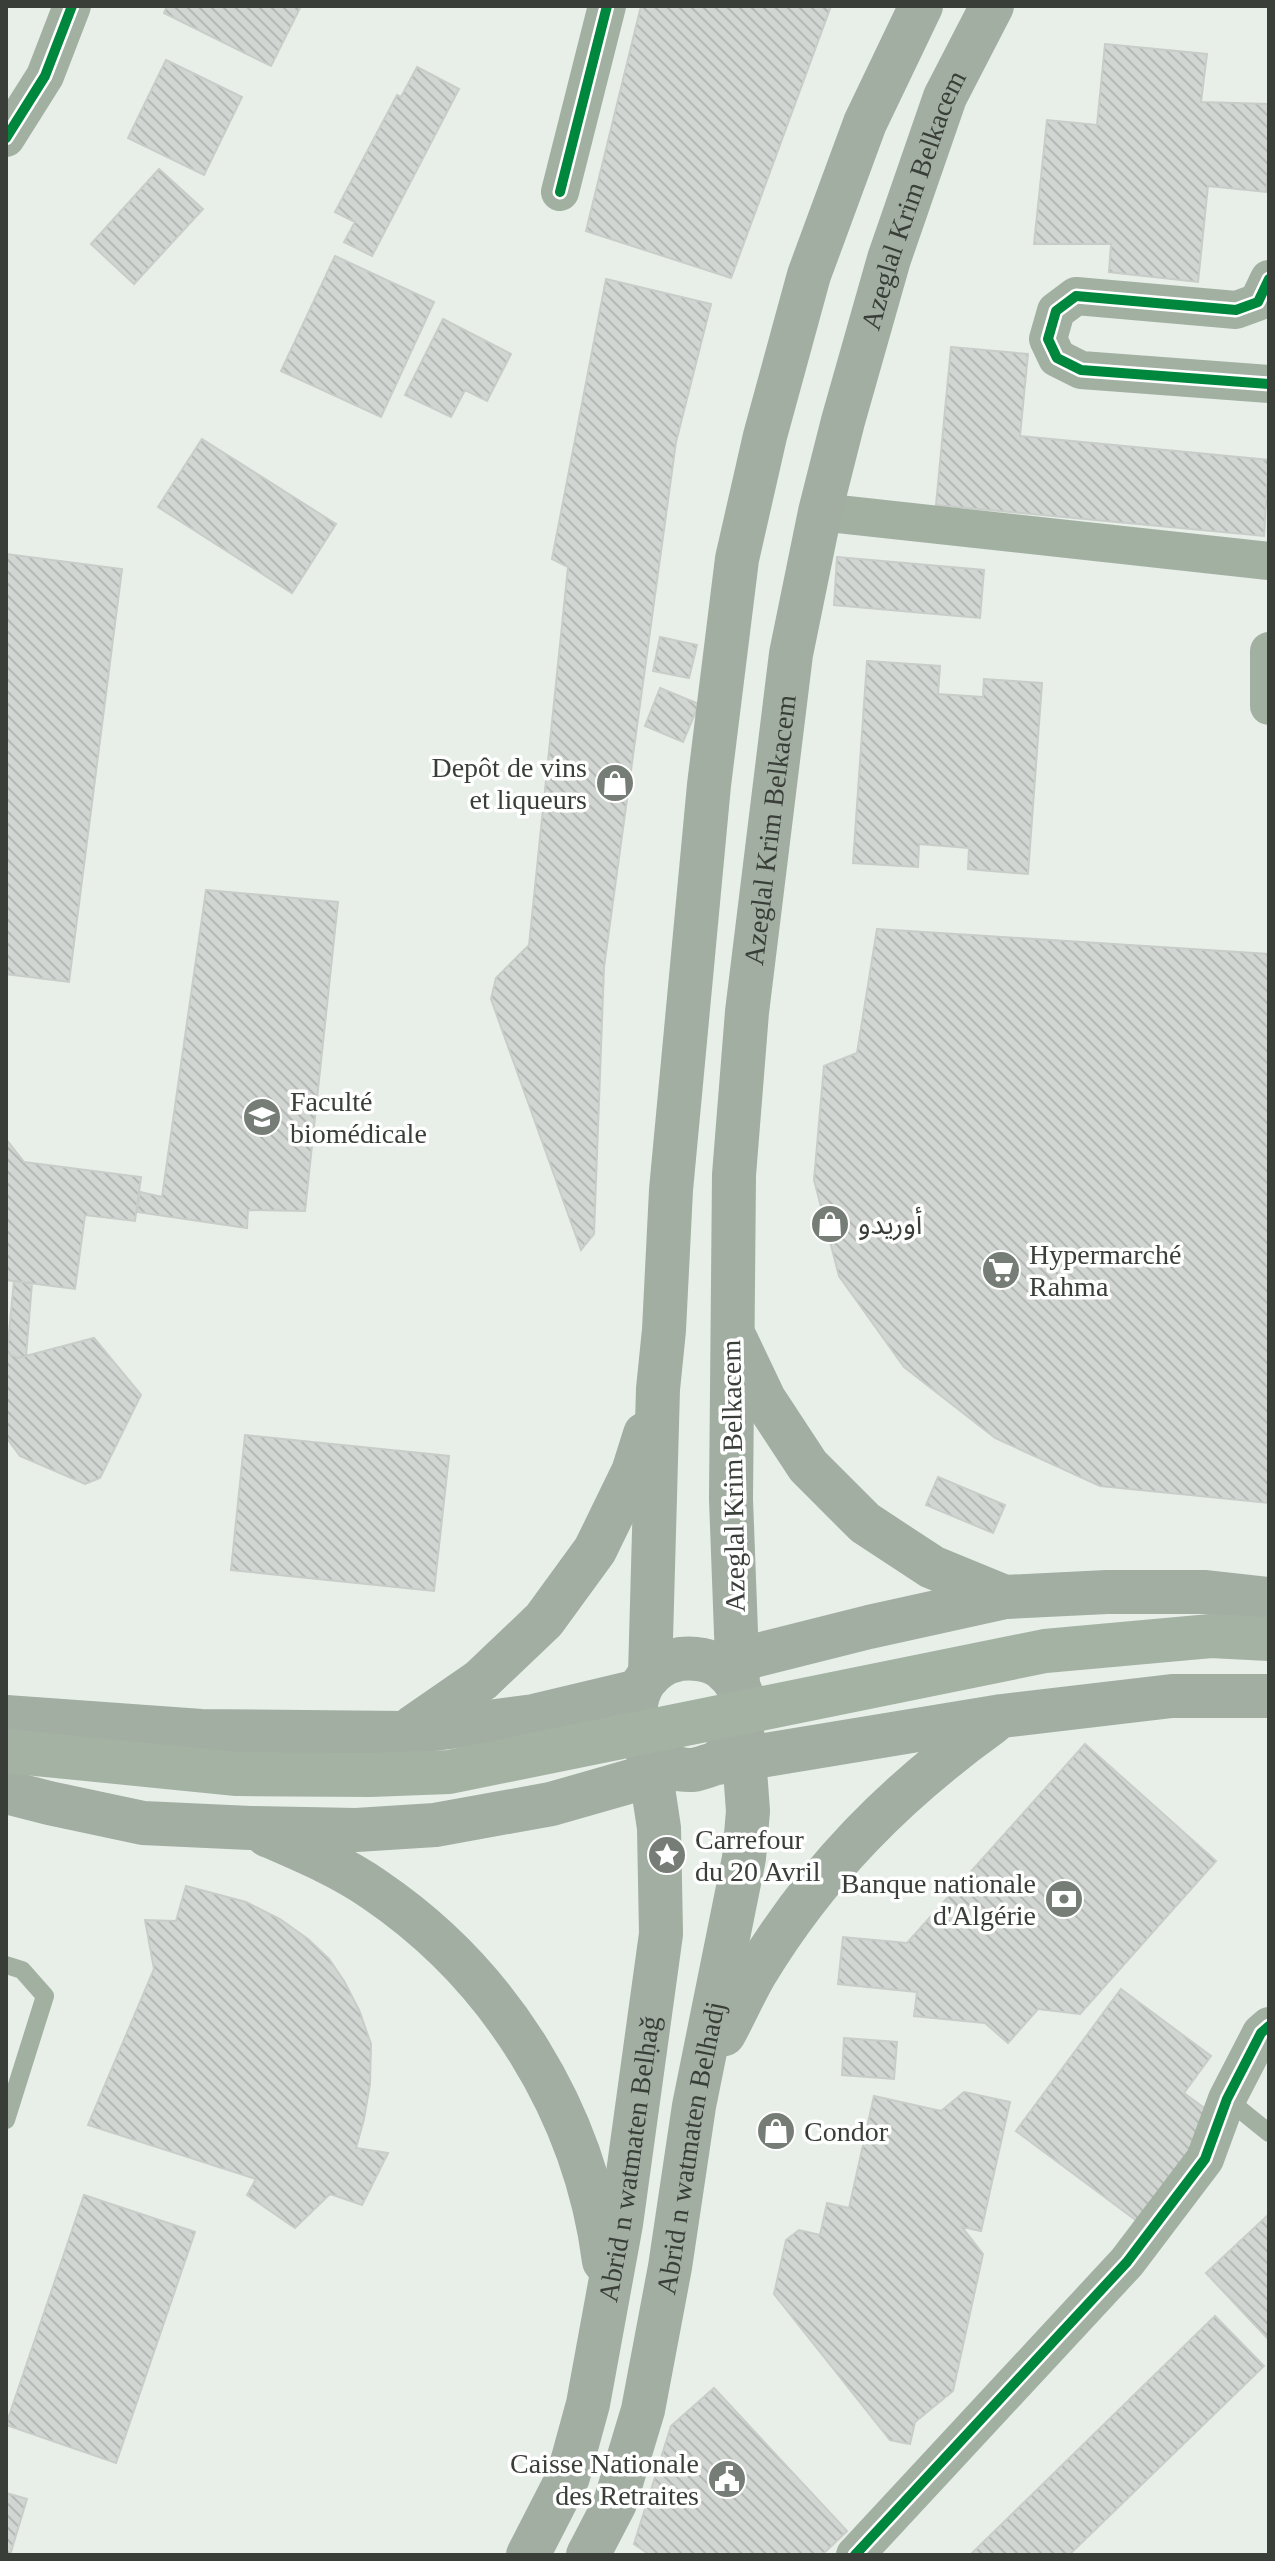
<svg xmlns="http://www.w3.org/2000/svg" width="1275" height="2561" viewBox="0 0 1275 2561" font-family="'Times New Roman','Noto Sans Arabic',serif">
	<defs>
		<pattern id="building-back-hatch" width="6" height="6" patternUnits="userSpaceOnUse" patternTransform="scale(2)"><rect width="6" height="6" fill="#d2d6d2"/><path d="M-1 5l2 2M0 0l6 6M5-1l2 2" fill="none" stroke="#b5b9b5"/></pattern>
	</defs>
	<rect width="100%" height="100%" fill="#e8eee8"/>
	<path fill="url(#building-back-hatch)" stroke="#c9cdc9" stroke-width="2" d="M167,6H301L271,66L164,13Z
		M641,6H831L731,278L586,231Z
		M1105,44L1207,54L1201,102L1269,104V162L1266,192L1208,186L1198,282L1109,272L1111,244H1034L1047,120L1097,125Z
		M166,60L242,97L204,175L128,138Z
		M417,67L459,89L372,256L344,242L355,222L335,212L397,95L401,97Z
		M159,169L203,209L134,284L91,244Z
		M335,256L434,302L381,417L281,371Z
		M606,279L711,304L676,442L604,967L594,1234L581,1250L491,999L496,978L529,945L568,567L552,559Z
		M443,319L511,354L487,401L465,390L451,417L405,395Z
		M951,347L1028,354L1020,436L1269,460L1264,536L936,505Z
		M202,439L336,524L292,593L158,507Z
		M6,554L122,569L69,982L6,974Z
		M837,557L984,570L980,618L834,605Z
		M660,637L697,645L689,678L653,671Z
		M867,661L940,666L938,694L983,697L984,679L1042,683L1028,874L968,869L969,848L919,844L918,867L853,863Z
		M660,688L699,704L683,742L645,726Z
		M206,890L338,902L305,1211L248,1210L247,1228L137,1212L140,1192L162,1197Z
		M877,929L1269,954V1503L1100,1486L995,1438L904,1367L839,1276L814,1180L824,1066L857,1053Z
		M6,1139L24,1162L141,1177L135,1221L85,1215L75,1289L6,1280Z
		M14,1281L32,1283L26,1356L18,1358L7,1353Z
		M94,1338L141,1395L100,1478L85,1484L20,1456L6,1437V1352L18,1358Z
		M245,1435L449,1456L434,1591L231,1570Z
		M938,1477L1005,1505L993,1533L926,1505Z
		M1085,1744L1216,1861L1080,2014L1038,2009L1008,2043L985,2023L914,2016L917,1992L838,1984L843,1937L907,1943Z
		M186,1886L246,1902L280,1919L308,1939L329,1959L344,1981L359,2010L371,2044L370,2084L364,2119L356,2148L388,2153L362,2205L330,2194L295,2228L247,2195L256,2179L88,2125L154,1969L145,1920L176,1921Z
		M1121,1989L1211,2056L1184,2093L1215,2116L1137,2221L1016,2131Z
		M844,2038L897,2042L894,2079L842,2075Z
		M964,2092L1010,2102L981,2231L962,2227L983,2254L953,2391L915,2422L910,2444L890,2440L774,2294L786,2240L799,2230L820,2235L827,2203L849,2208L874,2096L941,2111Z
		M84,2195L195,2232L116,2463L6,2425Z
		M1269,2214V2340L1206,2273Z
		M1215,2316L1264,2366L1069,2555H970Z
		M714,2388L847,2531L822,2555H650L634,2544L671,2426Z
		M6,2493L27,2499L10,2555H6Z"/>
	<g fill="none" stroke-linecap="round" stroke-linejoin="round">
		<path stroke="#a2b0a2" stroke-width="18" d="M6,1965L22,1970L45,1996L6,2120
			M1227,2099L1269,2133"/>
		<path stroke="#a2b0a2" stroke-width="38" d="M6,138L45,76L72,6
			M560,192L607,6
			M1269,279L1258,302L1236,310L1076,296L1056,311L1048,339L1057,358L1081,370L1269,384
			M820,512L1269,561
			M1269,651V706
			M855,2555L1127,2262L1205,2159L1227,2099L1261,2033L1269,2026"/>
		<g stroke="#a1aea1" stroke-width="44">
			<path d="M736,1340L764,1399L808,1466L865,1523L932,1567L1005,1597"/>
			<path d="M718,1665L869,1627L1005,1597L1107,1592H1206L1269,1599"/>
			<path d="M650,1675L658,1389L664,1330L671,1190L709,785L737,559L765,436L809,275L865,123L921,6"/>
			<path id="s1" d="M738,1686L731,1499L734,1175L747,1012L791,654L820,512L843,421L889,259L945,97L992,6"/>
			<path d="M6,1717L201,1731L404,1733L534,1716L639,1691"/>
			<path d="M413,1727L481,1680L544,1620L595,1550L633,1472L645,1434"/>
			<path d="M717,1763C747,1736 757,1696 722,1668C711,1660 694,1657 680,1659C611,1673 628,1773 693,1770C701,1769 709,1765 717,1763L1002,1716L1172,1696H1269"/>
			<path d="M6,1792L49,1803L143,1823L250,1828L356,1830L435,1825L551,1804L677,1768"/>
			<path d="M267,1835C304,1851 342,1867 375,1890C500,1975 585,2112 604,2261"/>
			<path d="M724,2034C735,2014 744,1993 755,1974C817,1871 896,1792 992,1723"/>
			<path id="s2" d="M528,2555L568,2477L588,2404L621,2224L661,1934L659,1828L647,1748"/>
			<path id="s3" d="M588,2555L615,2503L643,2410L670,2267L694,2106L744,1858L748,1811L742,1730"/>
		</g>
		<path stroke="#a4b2a4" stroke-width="44" d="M6,1751L237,1774L370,1775L449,1772L1045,1651L1211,1636L1269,1639"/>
		<defs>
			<path id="cycleway" d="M6,138L45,76L72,6
				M560,192L607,6
				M1269,279L1258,302L1236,310L1076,296L1056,311L1048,339L1057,358L1081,370L1269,384
				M855,2555L1127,2262L1205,2159L1227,2099L1261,2033L1269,2026"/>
		</defs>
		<use href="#cycleway" stroke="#fff" stroke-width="15"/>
		<use href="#cycleway" stroke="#00873e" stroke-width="10"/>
	</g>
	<defs>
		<symbol id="shop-disc" viewBox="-11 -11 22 22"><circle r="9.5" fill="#767c76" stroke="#fff"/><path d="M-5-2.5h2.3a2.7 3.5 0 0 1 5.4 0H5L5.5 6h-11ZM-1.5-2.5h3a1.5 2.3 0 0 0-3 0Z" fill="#fff"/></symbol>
		<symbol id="university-disc" viewBox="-11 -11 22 22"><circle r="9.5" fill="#767c76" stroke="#fff"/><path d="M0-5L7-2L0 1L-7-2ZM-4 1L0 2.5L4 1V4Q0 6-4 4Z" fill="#fff"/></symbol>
		<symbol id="supermarket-disc" viewBox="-11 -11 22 22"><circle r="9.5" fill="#767c76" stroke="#fff"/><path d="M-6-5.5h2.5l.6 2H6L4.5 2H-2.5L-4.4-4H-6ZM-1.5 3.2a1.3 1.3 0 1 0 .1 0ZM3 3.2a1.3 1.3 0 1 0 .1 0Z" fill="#fff"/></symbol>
		<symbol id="sight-disc" viewBox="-11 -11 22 22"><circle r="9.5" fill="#767c76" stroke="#fff"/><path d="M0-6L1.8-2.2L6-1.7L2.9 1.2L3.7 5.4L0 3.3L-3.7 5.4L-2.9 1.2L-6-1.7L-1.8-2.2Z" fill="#fff"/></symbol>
		<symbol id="bank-disc" viewBox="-11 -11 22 22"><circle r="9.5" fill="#767c76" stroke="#fff"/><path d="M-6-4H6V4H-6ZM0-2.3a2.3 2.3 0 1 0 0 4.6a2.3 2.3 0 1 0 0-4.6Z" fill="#fff"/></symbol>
		<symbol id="civic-disc" viewBox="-11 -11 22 22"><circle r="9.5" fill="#767c76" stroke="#fff"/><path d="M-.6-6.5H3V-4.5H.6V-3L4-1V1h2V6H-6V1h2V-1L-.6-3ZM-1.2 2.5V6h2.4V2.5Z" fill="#fff"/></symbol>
	</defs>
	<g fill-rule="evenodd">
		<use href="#shop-disc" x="593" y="761" width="44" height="44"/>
		<use href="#university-disc" x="240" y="1095" width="44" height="44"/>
		<use href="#shop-disc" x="808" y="1202" width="44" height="44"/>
		<use href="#supermarket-disc" x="979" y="1248" width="44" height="44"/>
		<use href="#sight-disc" x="645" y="1833" width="44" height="44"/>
		<use href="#bank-disc" x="1042" y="1877" width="44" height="44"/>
		<use href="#shop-disc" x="754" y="2109" width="44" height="44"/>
		<use href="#civic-disc" x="705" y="2457" width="44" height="44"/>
	</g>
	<g text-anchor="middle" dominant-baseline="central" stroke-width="7" stroke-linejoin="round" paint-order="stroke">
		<g font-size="28" fill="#393e39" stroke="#fff">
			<text stroke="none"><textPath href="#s1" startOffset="1506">Azeglal Krim Belkacem</textPath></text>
			<text stroke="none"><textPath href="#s1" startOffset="858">Azeglal Krim Belkacem</textPath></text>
			<text transform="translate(733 1476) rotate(-91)">Azeglal Krim Belkacem</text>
			<text stroke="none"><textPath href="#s3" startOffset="422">Abrid n watmaten Belhadj</textPath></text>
			<text stroke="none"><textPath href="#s2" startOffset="412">Abrid n watmaten Belḥaǧ</textPath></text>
		</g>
		<g font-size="28" fill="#393e39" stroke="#fff" text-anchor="start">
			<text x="587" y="767" text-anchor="end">Depôt de vins<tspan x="587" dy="32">et liqueurs</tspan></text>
			<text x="290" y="1101">Faculté<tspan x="290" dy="32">biomédicale</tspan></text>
			<text x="858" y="1224">أوريدو</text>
			<text x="1029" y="1254">Hypermarché<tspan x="1029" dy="32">Rahma</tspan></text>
			<text x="695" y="1839">Carrefour<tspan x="695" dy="32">du 20 Avril</tspan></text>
			<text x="1036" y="1883" text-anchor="end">Banque nationale<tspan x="1036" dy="32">d'Algérie</tspan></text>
			<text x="804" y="2131">Condor</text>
			<text x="699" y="2463" text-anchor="end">Caisse Nationale<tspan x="699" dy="32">des Retraites</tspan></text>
		</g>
	</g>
	<rect width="1275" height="2561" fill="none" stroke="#393e39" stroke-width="16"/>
</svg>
